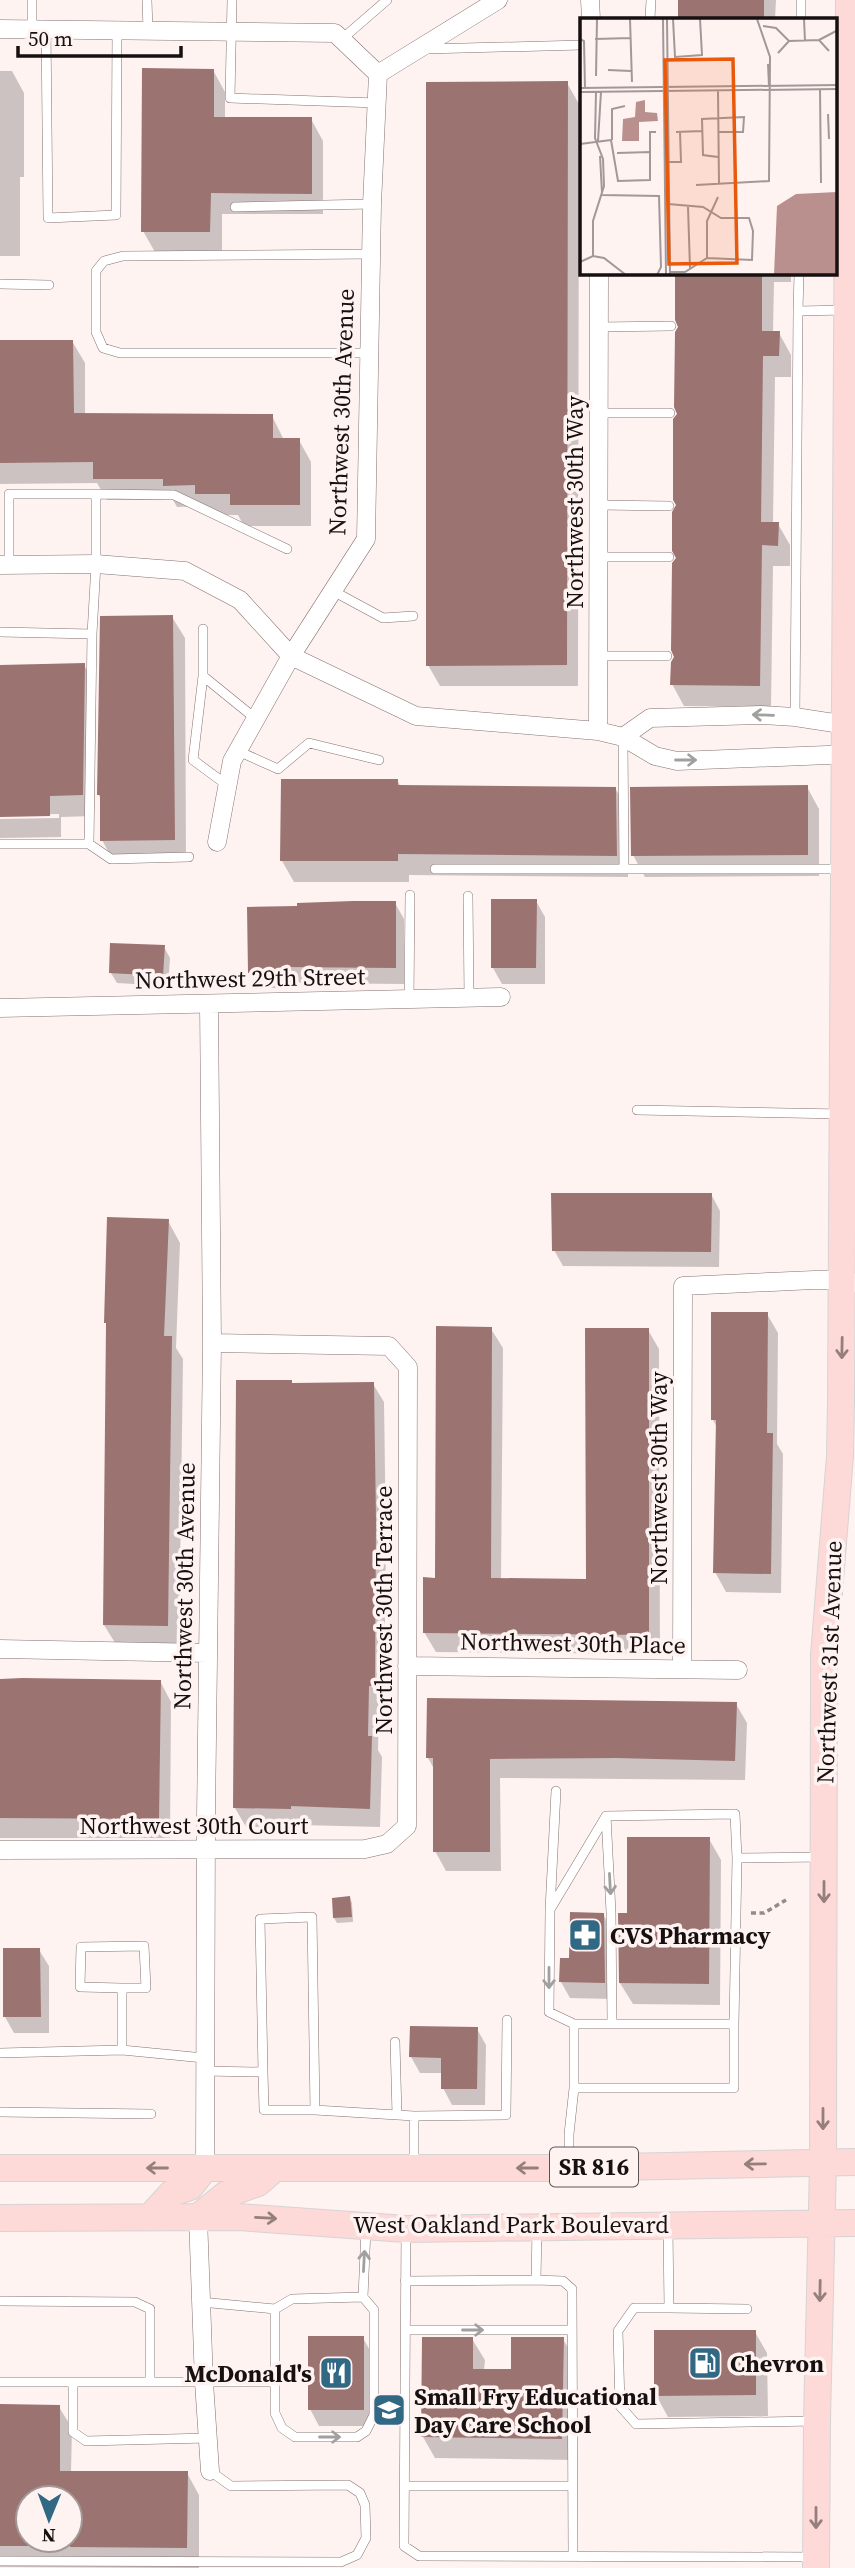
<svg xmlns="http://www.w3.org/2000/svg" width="855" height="2568" viewBox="0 0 855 2568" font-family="'Source Serif 4',serif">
	<rect width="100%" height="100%" fill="#fff3f2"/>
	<path fill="#0003" fill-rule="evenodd" d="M680,0H776L775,19H680Z
		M213,70L225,92V119H311L323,141V214H222V253L155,252L143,231Z
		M0,71H12L24,93V177H20V256H0Z
		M567,83L579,104L578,686H440L428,665Z
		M677,273H791V282H774L773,333H779L791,355V377H775L773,523L778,524L790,545V566H773L771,707L684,706L672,684L676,657L678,558L680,327Z
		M72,341L85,363V415L272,416L284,440H299L311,462V526H244L238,515H209L204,506L177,507L173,500H107L97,483L0,484V342Z
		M172,617L185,638L186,861L114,862L102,840L101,799L98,794Z
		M84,665L96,686L94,816L61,817V837L0,838V819L59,818V814L0,815V666Z
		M397,780L401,787L615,788L628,810V877L409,875V882H294L282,861Z
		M807,787L819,809V876L645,877L633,855Z
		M536,901L545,917V984H502L493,968Z
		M395,903L404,919V984L294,983V988H259L249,972Z
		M164,947L170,958L168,986L117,983L111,973Z
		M711,1194L720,1211L719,1267L563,1266L554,1250Z
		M168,1221L180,1243L176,1348L183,1359L179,1647L117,1646L104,1625L108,1326L105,1322Z
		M767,1314L778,1333L777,1444L783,1454L781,1593L726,1592L715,1572L718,1429L713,1420Z
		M491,1329L503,1348L501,1580L588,1581L648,1330L659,1349L660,1654L436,1652L424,1632Z
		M291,1382L293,1385L373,1384L384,1402L386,1541L384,1704H379L378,1750L382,1757L380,1827L301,1825V1827H246L235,1808Z
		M0,1681H160L171,1702L170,1838H0Z
		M736,1704L747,1723L745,1780L500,1778L501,1871H446L435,1851L434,1769L428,1758Z
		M709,1839L721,1860L720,2005L633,2004L620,1983L628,1915Z
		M350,1898L352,1903L353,1922L337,1923L334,1918Z
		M603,1914L612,1931L613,1999L570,1998L561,1982L571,1959Z
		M39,1950L49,1966V2033H14L5,2017Z
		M477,2029L486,2045L485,2105H452L443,2088V2073H420L411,2057Z
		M755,2332L767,2353L768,2416L668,2417L656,2395Z
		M363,2338L372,2354V2426H319L310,2409Z
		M472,2339L485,2360L484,2370L512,2371L563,2339L575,2360L574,2460L435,2458L423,2437Z
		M0,2406L59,2407L72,2428L71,2472L187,2473L199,2495V2568L0,2567ZM28,2498H70V2540H28Z"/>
	<path fill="#9b7371" d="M678,0H764V19H678Z
		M142,68L214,69V117H312V194L211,193L210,232H141Z
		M568,81L567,665L426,666V82Z
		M675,273H762V331H780L779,356H763L761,522H779L778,546L762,545L760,686L670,685L671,662L674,657L671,650L672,563L676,558L672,551V512L676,505L673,500V419L677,414L674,407L675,332L678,327L675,320Z
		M0,340H73L74,413L273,414V438H300V505H230V494H195V485L163,486V479H93V462L0,463Z
		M173,615L175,840L100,841V795H97L100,616Z
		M85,663L83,795L50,796V816L0,817V665Z
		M281,779H398V785L616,787L617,856L398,854V861H280Z
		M808,785V855L631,856L630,787Z
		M491,899H537L536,968H491Z
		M353,901H396V968L286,967V972L248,973L247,907L297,906V903Z
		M110,943L165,945L163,976L109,973Z
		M551,1193H712L711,1252L552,1251Z
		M107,1217L169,1219L164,1336H172L168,1626L103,1625L106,1323H104Z
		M711,1312H768L767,1433H773L771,1574L713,1573L716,1420H711Z
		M436,1326L492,1327L491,1578H497L586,1579L585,1328H649V1635L423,1633V1577L435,1578Z
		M236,1380H292V1383L374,1382L376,1521L375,1686H369L368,1736H372L370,1809L291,1806V1809L233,1808Z
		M22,1678L161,1680L159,1819L0,1818V1679Z
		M427,1698L737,1702L735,1761L617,1758L490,1759V1852H433V1758H426Z
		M627,1837H710L709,1984L619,1983L618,1913H627Z
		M350,1896L352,1917L333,1918L332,1898Z
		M570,1912L604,1913L605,1983L559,1982L560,1958H569Z
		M3,1948H40L41,2017H3Z
		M410,2026L478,2027L477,2089H441V2058L409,2057Z
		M654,2330H756V2395L654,2396Z
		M308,2336H364V2410H308Z
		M422,2337H473V2369H511V2337H564L562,2439L421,2437Z
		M0,2404L60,2405V2471H188L187,2548L70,2547V2498H28V2546H0Z"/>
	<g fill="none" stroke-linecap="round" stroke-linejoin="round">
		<defs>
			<path id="service" d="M32,0V29
				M147,0L148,30
				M232,0L230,98L377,103
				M650,19L651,0
				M801,19V0
				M46,29L48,218L116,215L117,30
				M342,39L387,0
				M426,49L582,45
				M235,207L372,204
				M799,273L798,311L846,310
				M0,284L49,285
				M599,327L671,326
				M369,353H120L103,348L96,332V271L104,261L123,256L371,254
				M599,413H670
				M599,505L669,506
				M598,557H669
				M9,565V494H96
				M333,591L383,618L413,616
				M203,629V676
				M0,632L92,634L89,844H0
				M92,634L96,564V494L174,495L287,549
				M598,656H667
				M795,717L798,311
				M623,738L624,869
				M238,751L278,769L309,743L379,760
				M227,785L193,760L203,676L256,719
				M89,844L111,859L189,857
				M435,869H843
				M468,896L469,998
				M409,999L410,895
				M637,1110L842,1114
				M556,1791L550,1910L549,2012L574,2024H734L737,1858
				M606,1816L735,1814L737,1858L822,1857
				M606,1816L611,1912L612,2023
				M551,1908L606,1816
				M122,1988H146L144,1946L81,1947L80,1987L122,1988V2050
				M574,2024V2088H734V2024
				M395,2042L397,2115
				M0,2053L122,2050L204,2058
				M204,2071L263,2072L260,1919L312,1917L315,2110H264L263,2072
				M315,2110L414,2116
				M0,2112L151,2114
				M569,2166V2134L574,2088
				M414,2167V2116L506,2115L507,2020
				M668,2228L669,2308H634L618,2331L620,2406L636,2424L815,2421
				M406,2230L404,2546L419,2556L813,2557
				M536,2280L563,2281L572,2289L573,2556
				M405,2281L536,2280L537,2228
				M363,2297L292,2299L275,2309V2413L282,2428L295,2437H357L366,2431L374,2415V2310L363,2297L366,2229
				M0,2301L135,2302L150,2309V2382
				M201,2302L275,2309
				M669,2308L747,2309
				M405,2330H572
				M0,2382H275
				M73,2382V2432L86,2441L208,2438
				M404,2486H572
				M0,2561L341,2562L357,2555L366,2538L365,2505L360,2493L348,2485L231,2486L210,2471"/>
			<path id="minor" d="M590,0L591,19
				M0,29L335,33L378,74L498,0
				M0,565L96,564L185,571L240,600L291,656L416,716L598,731L623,737L655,756L677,761L853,754
				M598,731L599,273
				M623,737L650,718L761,715L795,717L854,726
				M217,842L232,761L291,656L366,539L372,204L378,74
				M0,1008L501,997
				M0,1649L207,1653
				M407,1666L738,1670
				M682,1669L683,1286L814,1280H843L855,1283
				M0,1850L365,1849L387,1844L407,1826L408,1367L389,1346L212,1343
				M205,2168L206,1817L212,1343L209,1004
				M198,2217L204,2382L210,2471"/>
			<path id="primary" d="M0,2168H569L855,2162
				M150,2217L172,2193L190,2187L205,2168
				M198,2217L225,2195L258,2183L273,2170
				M0,2218L238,2217L406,2229L855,2223
				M816,2568L817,2421L823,2163L824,1655L840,1456L841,1402L849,0"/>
		</defs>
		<use href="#service" stroke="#837271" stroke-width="10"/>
		<use href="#minor" stroke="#837271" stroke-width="19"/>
		<use href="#primary" stroke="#d5d4d4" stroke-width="28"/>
		<path stroke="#938a89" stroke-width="3.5" stroke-dasharray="5 3.5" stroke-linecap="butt" d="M751,1913H764L786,1900"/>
		<use href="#service" stroke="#fff" stroke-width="9"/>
		<use href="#minor" stroke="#fff" stroke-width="18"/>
		<use href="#primary" stroke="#fdd9d7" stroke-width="26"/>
	</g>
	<defs><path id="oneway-shaft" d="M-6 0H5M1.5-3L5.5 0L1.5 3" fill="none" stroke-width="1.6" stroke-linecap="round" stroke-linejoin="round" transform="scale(1.75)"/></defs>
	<g stroke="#a29f9f">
		<use href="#oneway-shaft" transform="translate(763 715) rotate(-178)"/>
		<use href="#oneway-shaft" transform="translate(686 760)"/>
		<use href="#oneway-shaft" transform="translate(610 1884) rotate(87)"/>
		<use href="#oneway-shaft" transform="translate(549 1978) rotate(90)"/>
		<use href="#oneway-shaft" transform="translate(364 2261) rotate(-87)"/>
		<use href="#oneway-shaft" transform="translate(473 2330)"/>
		<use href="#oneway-shaft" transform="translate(330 2437)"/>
	</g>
	<g stroke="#957f7d">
		<use href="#oneway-shaft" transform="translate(842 1348) rotate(91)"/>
		<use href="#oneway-shaft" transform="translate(824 1892) rotate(90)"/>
		<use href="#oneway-shaft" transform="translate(823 2119) rotate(90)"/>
		<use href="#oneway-shaft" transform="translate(755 2164) rotate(179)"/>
		<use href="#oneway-shaft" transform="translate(157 2168) rotate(-180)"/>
		<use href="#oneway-shaft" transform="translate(527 2168) rotate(180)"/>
		<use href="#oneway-shaft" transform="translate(266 2218) rotate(3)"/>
		<use href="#oneway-shaft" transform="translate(820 2291) rotate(91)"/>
		<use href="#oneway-shaft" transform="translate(816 2518) rotate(90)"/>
	</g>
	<defs>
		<symbol id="pharmacy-square" viewBox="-11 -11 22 22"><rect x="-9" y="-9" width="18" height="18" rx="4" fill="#316883" stroke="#fff3f2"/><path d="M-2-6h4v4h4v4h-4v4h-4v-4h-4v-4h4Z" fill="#fff"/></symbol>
		<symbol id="fuel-square" viewBox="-11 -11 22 22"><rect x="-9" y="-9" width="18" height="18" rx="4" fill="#316883" stroke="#fff3f2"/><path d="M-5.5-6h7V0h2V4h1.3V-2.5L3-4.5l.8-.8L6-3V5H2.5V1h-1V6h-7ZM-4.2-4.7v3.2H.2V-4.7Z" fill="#fff"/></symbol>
		<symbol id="restaurant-square" viewBox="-11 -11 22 22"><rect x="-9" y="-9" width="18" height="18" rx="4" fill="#316883" stroke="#fff3f2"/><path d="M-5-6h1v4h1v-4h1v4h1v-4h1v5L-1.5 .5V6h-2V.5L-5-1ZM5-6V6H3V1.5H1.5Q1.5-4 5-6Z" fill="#fff"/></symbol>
		<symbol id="school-square" viewBox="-11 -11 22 22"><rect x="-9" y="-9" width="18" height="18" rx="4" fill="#316883" stroke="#fff3f2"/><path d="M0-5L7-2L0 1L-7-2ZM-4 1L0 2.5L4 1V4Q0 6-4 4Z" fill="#fff"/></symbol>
	</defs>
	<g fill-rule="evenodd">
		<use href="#pharmacy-square" x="566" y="1916" width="38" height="38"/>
		<use href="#fuel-square" x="686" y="2344" width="38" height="38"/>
		<use href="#restaurant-square" x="317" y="2354" width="38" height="38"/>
		<use href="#school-square" x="370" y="2391" width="38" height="38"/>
	</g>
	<g text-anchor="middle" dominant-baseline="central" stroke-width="7" stroke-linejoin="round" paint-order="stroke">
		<rect fill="#fff3f2" stroke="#5c5454" stroke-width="2" x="550" y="2147.5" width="88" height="39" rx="5"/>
		<g font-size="23" font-weight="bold" fill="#161010">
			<text x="594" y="2167">SR 816</text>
		</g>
		<g font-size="24" fill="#161010" stroke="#fff3f2">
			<text transform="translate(341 412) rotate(-88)">Northwest 30th Avenue</text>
			<text transform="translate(574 502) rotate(-90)">Northwest 30th Way</text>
			<text transform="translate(250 978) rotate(-1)">Northwest 29th Street</text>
			<text transform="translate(658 1478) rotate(-90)">Northwest 30th Way</text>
			<text transform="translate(184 1586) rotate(-89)">Northwest 30th Avenue</text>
			<text transform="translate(383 1610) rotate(-90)">Northwest 30th Terrace</text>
			<text transform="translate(573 1643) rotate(1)">Northwest 30th Place</text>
			<text transform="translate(829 1662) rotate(-88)">Northwest 31st Avenue</text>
			<text x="194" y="1825">Northwest 30th Court</text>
			<text x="511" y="2224">West Oakland Park Boulevard</text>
		</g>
		<g font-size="24" font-weight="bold" fill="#161010" stroke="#fff3f2" text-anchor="start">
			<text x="610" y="1935">CVS Pharmacy</text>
			<text x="730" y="2363">Chevron</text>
			<text x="312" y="2373" text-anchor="end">McDonald's</text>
			<text x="414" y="2396">Small Fry Educational<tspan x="414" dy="28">Day Care School</tspan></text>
		</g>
	</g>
	<g transform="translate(580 18)">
		<rect width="257" height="257" fill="#fff3f2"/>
		<path d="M65,82V94L77,95L78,103L59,104V123H42L43,101L55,99L56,84ZM257,174V257H194L197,188L216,176Z" fill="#ba908e"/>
		<path fill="none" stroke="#a29898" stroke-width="2" d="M50,1L52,64M83,1L86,257M87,1L90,257M93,1L95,39L122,37L120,1M224,1L225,23M183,8L196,10L209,23M0,21L4,23L5,70M15,21L51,20M239,22L258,12M198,35L209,23L239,22L249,33M188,46L189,68M28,52L51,53M16,58L17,1M0,70L258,67M240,71L241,165M138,73L139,166M0,74L258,71M248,96L249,121M96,114L122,113M138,114H163L164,99L122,101L123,137L138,139M31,122L38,163L70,162V134L37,135M32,122V91L45,88M18,123L21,74M0,126L31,122M70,134V114H76M20,138L22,175M86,144H101L100,114M116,167L189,163L190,39L177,1M22,177L79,178L81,249L77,257M88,186L123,189L141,200H169L173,213L172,242L127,240L105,254H90M108,189L110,250M13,238V203L24,168L23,141L15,120L16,74M127,240V203L138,179M0,244L13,238L24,240L46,257"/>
		<path fill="#e8590c" fill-opacity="0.15" stroke="#e8590c" stroke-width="3.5" d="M153,41L157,245L89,246L85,42Z"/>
		<rect width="257" height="257" fill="none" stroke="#161010" stroke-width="3.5"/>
	</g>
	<g transform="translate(49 2519) rotate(181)"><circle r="33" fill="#fff3f2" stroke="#a29898" stroke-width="2"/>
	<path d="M0-5L12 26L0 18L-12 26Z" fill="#316883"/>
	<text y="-10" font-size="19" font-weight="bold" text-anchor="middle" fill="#161010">N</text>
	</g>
	<path d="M18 46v10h163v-10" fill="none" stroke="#161010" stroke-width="3.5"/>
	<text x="28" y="46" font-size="21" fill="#161010" stroke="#fff3f2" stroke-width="5" paint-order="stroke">50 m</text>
</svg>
